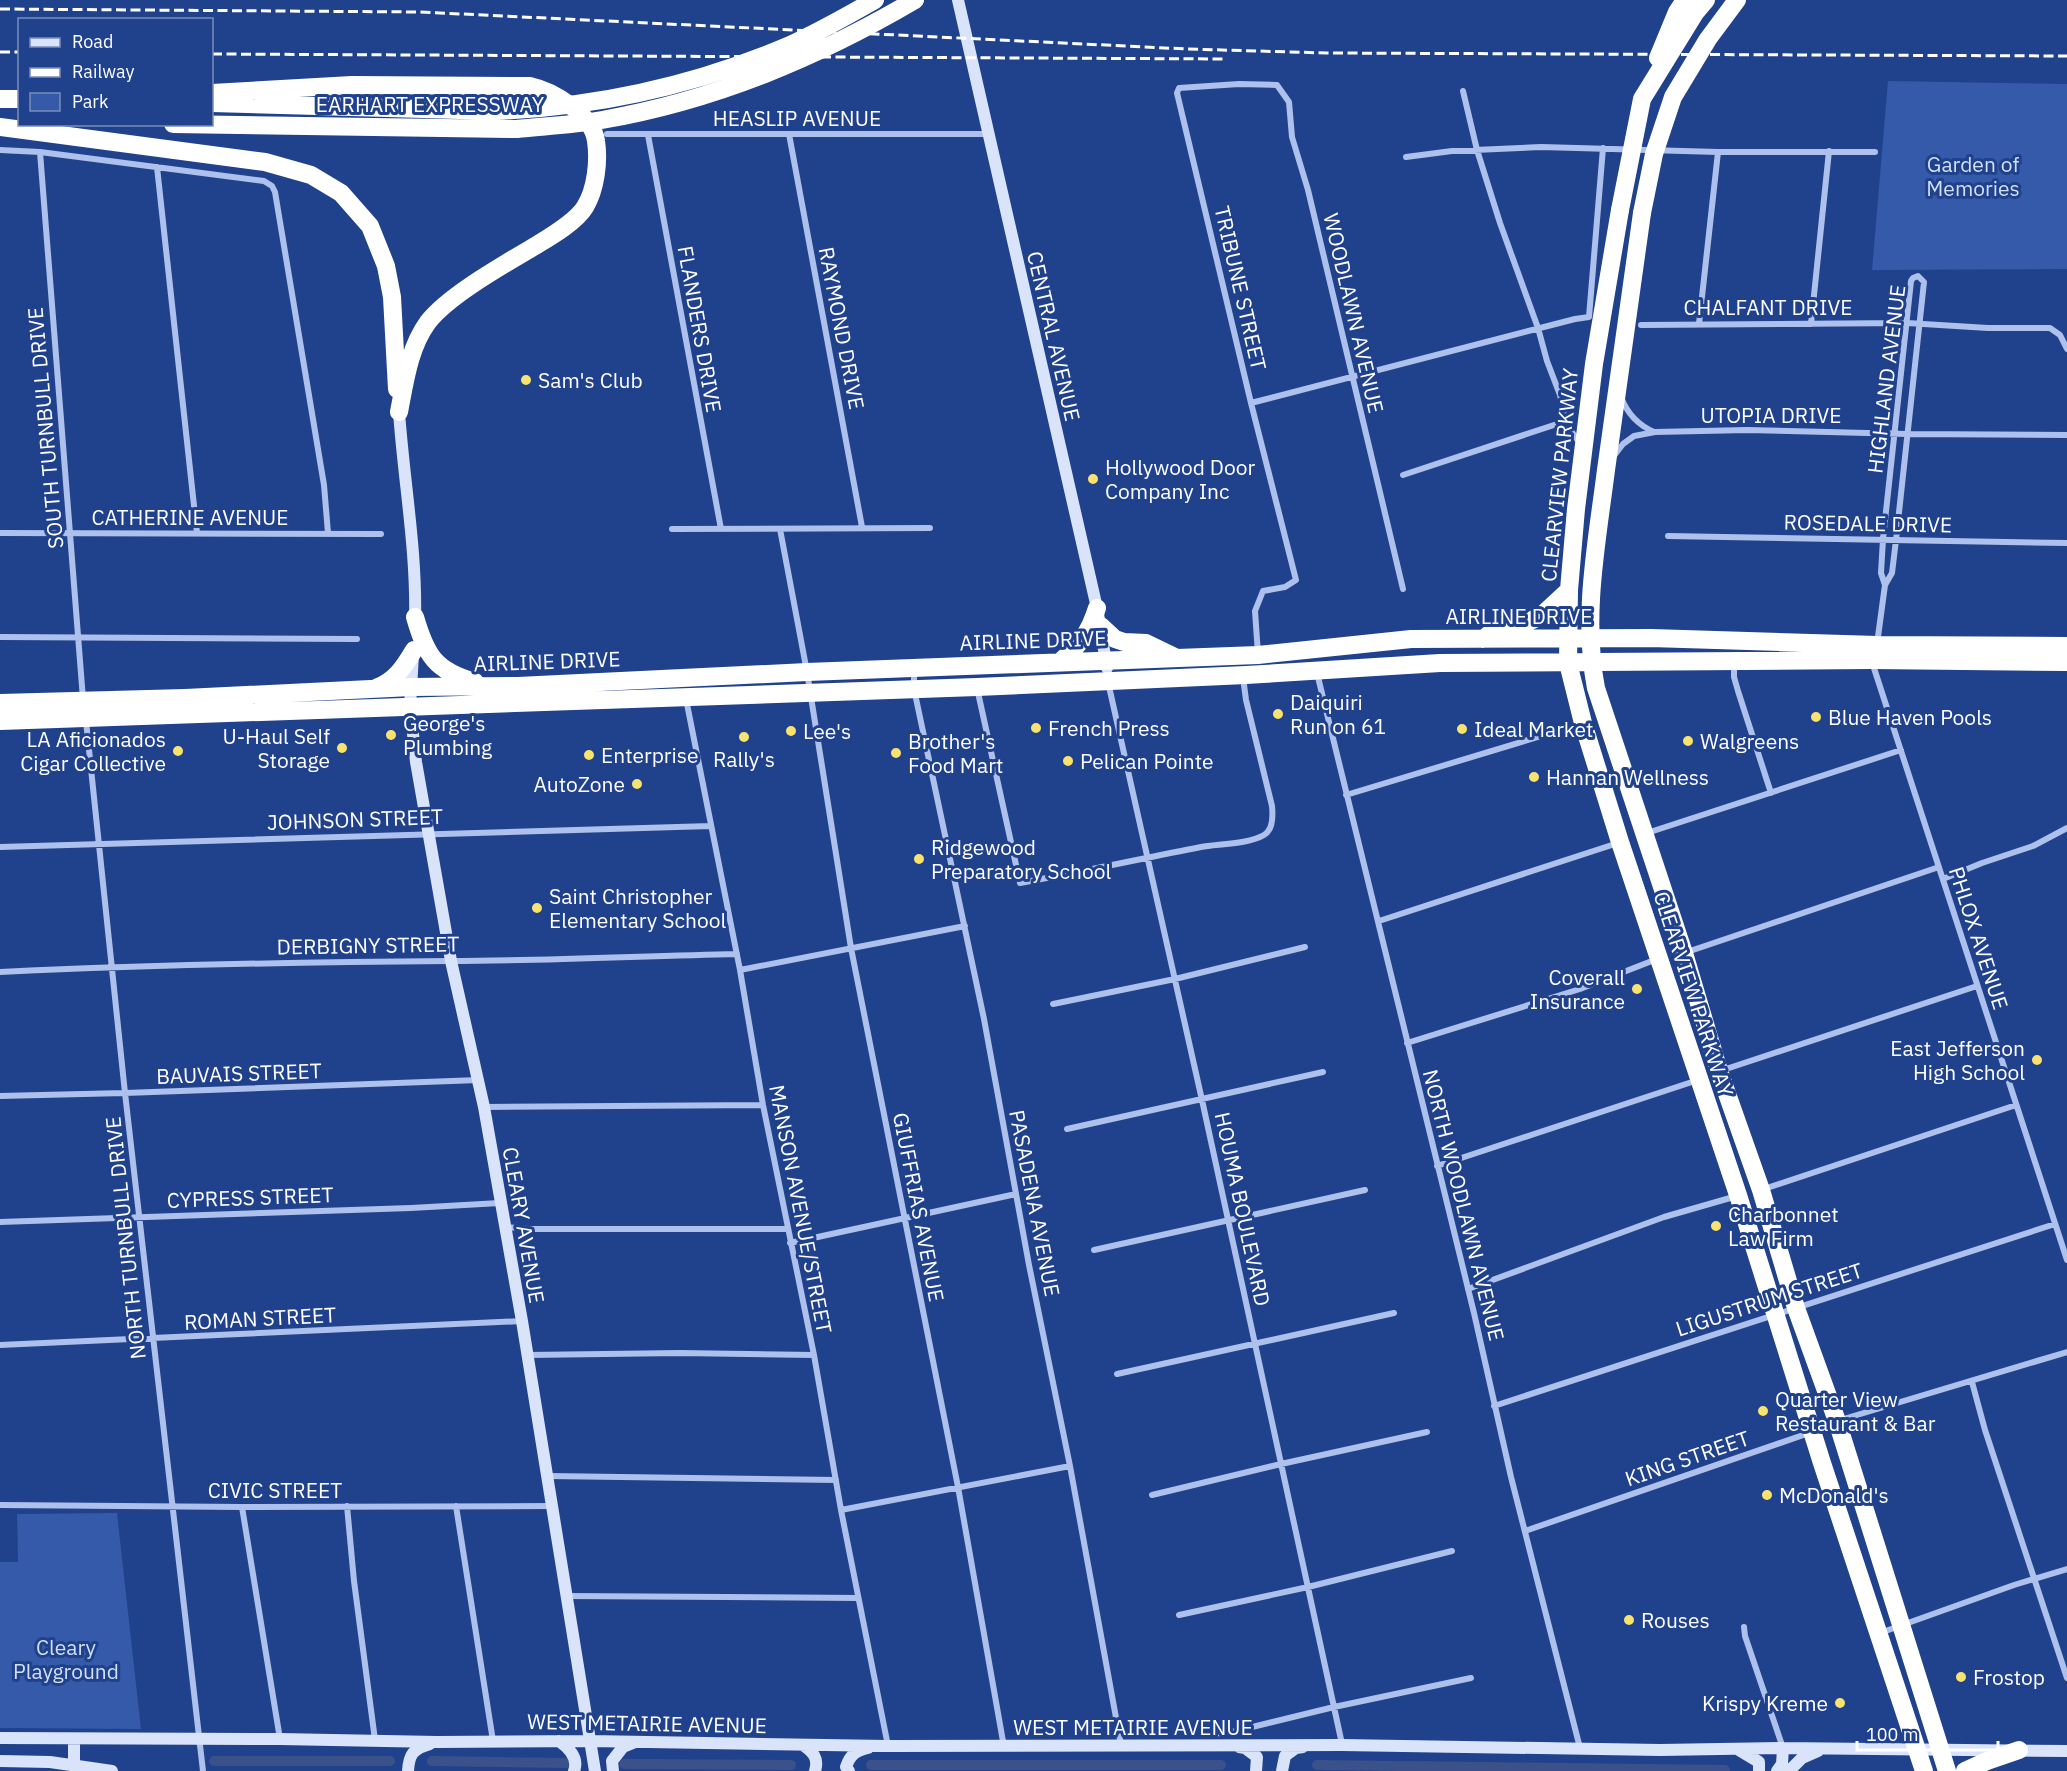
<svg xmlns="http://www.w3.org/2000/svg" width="2067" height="1771" viewBox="0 0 2067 1771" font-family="'IBM Plex Sans',sans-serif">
	<rect width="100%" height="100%" fill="#20418c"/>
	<path fill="#345aa9" d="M1888,81L2067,84V269L1872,270Z
		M117,1513L141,1729L0,1728V1562H18L17,1514Z"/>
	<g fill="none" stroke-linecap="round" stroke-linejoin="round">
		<path stroke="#3a5289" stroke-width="10" d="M214,1761H390
			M432,1761L566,1763
			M624,1764L791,1765
			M871,1765H1221
			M1317,1765L1725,1770"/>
		<path stroke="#adc1ec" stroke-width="6" d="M1463,91L1477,150L1500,223L1538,328L1547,361L1560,395L1566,424
			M607,134H987
			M789,134L862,527
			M648,135L721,529
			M0,150L40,152L264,181L272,186L275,192L324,485L328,533
			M40,152L83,699
			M1406,157L1452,151L1541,147L1718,152H1875
			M157,167L197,533
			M1699,324L1718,152
			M1811,324L1829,151
			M1641,325L1907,323L1988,328H2050L2060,335L2067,349
			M1621,397C1627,413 1638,425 1654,432
			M1251,403L1575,319L1589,317L1603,148
			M1613,457L1623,444L1634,436L1655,432L1747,430L1907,434L2067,435
			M1403,475L1554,425L1566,424L1579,442
			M672,529L930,528
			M780,529L807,672L851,948L958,1487L1004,1747
			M0,533L381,534
			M1668,536L2067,543
			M0,637L357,639
			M1877,644L1885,585L1892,573L1896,540L1924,282L1918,276L1913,278L1911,281L1883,539L1881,573L1885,585
			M1258,654L1255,611L1263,591L1285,587L1296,580L1251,403L1177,93L1179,88L1239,84L1277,85L1289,102L1292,137L1308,190L1403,589
			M1872,662L2067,1260
			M1734,664V677L1738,691L1771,793
			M914,671V689L984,1019L1029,1265L1070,1466L1121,1745
			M1317,673L1474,1313L1511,1477L1580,1748
			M1108,682L1202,1100L1342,1744
			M977,688L1020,883C1081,872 1140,859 1201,847C1218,844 1249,844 1264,835C1273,830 1273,816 1272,806L1246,700L1244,685L1245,676
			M686,699L740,970L763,1105L814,1355L841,1510L888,1746
			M86,721L125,1093L203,1771
			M1346,795L1581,724
			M1647,833L1901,750
			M0,847L711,826
			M1943,879L1982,863L2033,846L2067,828
			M1379,921L1618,843
			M1687,952L1939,867
			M740,970L965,926
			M0,972C150,965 300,962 450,961C546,961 642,956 737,954
			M1053,1004L1175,979L1305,947
			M1407,1043L1580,989L1657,959
			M1723,1070L1977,986
			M0,1096L125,1093L479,1080
			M484,1107L763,1105
			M1067,1129L1323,1072
			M1437,1166L1698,1080
			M1764,1189L2016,1105
			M0,1222L411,1208L500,1203
			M505,1227L529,1229H788
			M790,1243L1016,1194
			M1094,1250L1365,1190
			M1468,1289L1664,1217L1737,1196
			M0,1345L522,1321
			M528,1355L680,1353L814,1355
			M1117,1374L1394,1313
			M1972,1382L1985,1430L2067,1678
			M1494,1406L2055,1224
			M548,1476L836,1480
			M1152,1495L1281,1464L1427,1432
			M0,1505L242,1507L551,1506
			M347,1506L354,1581L375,1740
			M456,1506L493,1741
			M242,1507L280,1739
			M841,1510L1070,1466
			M1525,1531L1812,1432L1837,1421L2067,1352
			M566,1596L858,1598
			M1179,1615L1308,1587L1452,1551
			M1744,1627L1745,1636L1783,1748
			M1880,1633L2014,1585L2067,1569
			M1211,1734L1232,1732L1334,1707L1471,1678"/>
		<path stroke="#d9e3f9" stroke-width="12" d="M958,0L1097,608L1107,668
			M399,412C404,483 417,551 415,622
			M413,655L410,706L416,762L451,961L484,1107L522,1321L595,1771
			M0,1738L280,1739L437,1742L590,1741L888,1746L1342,1745L1660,1750L1783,1748L2067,1751
			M559,1741C569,1748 579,1758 574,1771
			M803,1745C813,1752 819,1758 815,1771
			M1239,1747L1245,1748L1257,1757L1256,1771
			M1739,1750L1759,1762V1771
			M0,1761L50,1762L112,1771
			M74,1764V1739
			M408,1771C409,1754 413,1749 430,1744
			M613,1771L612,1761L623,1747L633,1743
			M849,1771L846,1767C850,1755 855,1751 868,1748
			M1282,1771L1285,1756L1296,1748L1303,1747
			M1777,1771L1782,1764L1783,1748
			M1789,1771L1802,1758L1818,1751"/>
		<path stroke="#fff" stroke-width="18" d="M212,93L352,85L530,86C553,91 593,115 596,141C599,161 596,189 585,207C576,222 550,237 535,246C505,264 449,295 428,322C409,348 405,381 399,412
			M0,99H20
			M212,103L495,111
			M173,124L516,129
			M0,127L265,162L311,175L341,193L370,226L386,266L392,297L397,389
			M1620,210L1594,364L1576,509L1569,590L1568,663L1583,723L1620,842L1738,1195L1822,1463L1924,1771
			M1642,213C1630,299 1618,384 1606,470C1597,542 1582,616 1596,688L1684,953L1719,1071L1761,1190L1796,1308L1837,1421L1947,1771
			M415,617C426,655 435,671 475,682
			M1101,626L1115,639L1124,642L1146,643L1175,657
			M1483,639L1501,625L1530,621L1541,616L1569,590
			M1060,662C1080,644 1089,634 1097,608
			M376,688C395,681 404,667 414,650
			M0,703L185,698L411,687L518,686L807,672L1258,655L1411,639L1651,638L1877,645L2067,646
			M0,721L977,687L1246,675L1440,663L1871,660L2067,662
			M1965,1771L1987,1761L2019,1750"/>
		<path stroke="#fff" stroke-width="3" stroke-dasharray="10 4.5" stroke-linecap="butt" d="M0,9L420,12L1187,49L1327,53L2067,56
			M0,52H20
			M212,54L1227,59"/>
		<path stroke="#fff" stroke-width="18" d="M1658,58L1677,12L1685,0
			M495,111C596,107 696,85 790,45C819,32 847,16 875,0
			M516,129C545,126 574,125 602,120C716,100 816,58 915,0
			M1620,210L1642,99L1695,13L1706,0
			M1642,213L1654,154L1673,97L1708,39L1737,0"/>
	</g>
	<g fill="#f9e36e" stroke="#20418c" stroke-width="2">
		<circle cx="526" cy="380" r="6"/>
		<circle cx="1093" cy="479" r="6"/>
		<circle cx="1278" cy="714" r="6"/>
		<circle cx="1816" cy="717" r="6"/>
		<circle cx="1036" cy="728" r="6"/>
		<circle cx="1462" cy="729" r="6"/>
		<circle cx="791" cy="731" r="6"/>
		<circle cx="391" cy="735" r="6"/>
		<circle cx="744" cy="737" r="6"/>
		<circle cx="1688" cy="741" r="6"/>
		<circle cx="342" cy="748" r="6"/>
		<circle cx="178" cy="751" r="6"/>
		<circle cx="896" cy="753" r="6"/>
		<circle cx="589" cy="755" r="6"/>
		<circle cx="1068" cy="761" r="6"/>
		<circle cx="1534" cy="777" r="6"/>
		<circle cx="637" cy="784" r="6"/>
		<circle cx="919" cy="859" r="6"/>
		<circle cx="537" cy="908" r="6"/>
		<circle cx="1637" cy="989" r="6"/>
		<circle cx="2037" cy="1060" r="6"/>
		<circle cx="1716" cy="1226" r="6"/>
		<circle cx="1763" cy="1411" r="6"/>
		<circle cx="1767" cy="1495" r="6"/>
		<circle cx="1629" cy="1620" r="6"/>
		<circle cx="1961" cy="1677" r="6"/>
		<circle cx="1840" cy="1703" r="6"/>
	</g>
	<g text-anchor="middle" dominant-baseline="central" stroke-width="6" stroke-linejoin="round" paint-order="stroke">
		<g font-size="21" fill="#fff" stroke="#20418c">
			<text x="430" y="104">EARHART EXPRESSWAY</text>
			<text x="797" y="118">HEASLIP AVENUE</text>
			<text transform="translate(1241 288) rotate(77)">TRIBUNE STREET</text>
			<text x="1768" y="307">CHALFANT DRIVE</text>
			<text transform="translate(1354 313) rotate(77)">WOODLAWN AVENUE</text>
			<text transform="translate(842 328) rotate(79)">RAYMOND DRIVE</text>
			<text transform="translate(700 329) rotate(80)">FLANDERS DRIVE</text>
			<text transform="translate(1054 336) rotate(77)">CENTRAL AVENUE</text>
			<text transform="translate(1886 379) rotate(-83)">HIGHLAND AVENUE</text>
			<text x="1771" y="415">UTOPIA DRIVE</text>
			<text transform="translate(45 428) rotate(-95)">SOUTH TURNBULL DRIVE</text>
			<text transform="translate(1559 475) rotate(-84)">CLEARVIEW PARKWAY</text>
			<text x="190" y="517">CATHERINE AVENUE</text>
			<text transform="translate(1868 523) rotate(1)">ROSEDALE DRIVE</text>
			<text x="1519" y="616">AIRLINE DRIVE</text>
			<text transform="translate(1033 640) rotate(-2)">AIRLINE DRIVE</text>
			<text transform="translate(547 661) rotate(-2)">AIRLINE DRIVE</text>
			<text transform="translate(355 819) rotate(-2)">JOHNSON STREET</text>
			<text transform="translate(1979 938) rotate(72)">PHLOX AVENUE</text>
			<text transform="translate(368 945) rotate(-1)">DERBIGNY STREET</text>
			<text transform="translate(1694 994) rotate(72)">CLEARVIEW PARKWAY</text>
			<text transform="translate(239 1073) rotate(-2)">BAUVAIS STREET</text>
			<text transform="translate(250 1197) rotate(-2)">CYPRESS STREET</text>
			<text transform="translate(1035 1203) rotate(79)">PASADENA AVENUE</text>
			<text transform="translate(1464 1205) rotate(76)">NORTH WOODLAWN AVENUE</text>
			<text transform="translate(919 1207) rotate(79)">GIUFFRIAS AVENUE</text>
			<text transform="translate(801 1209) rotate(79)">MANSON AVENUE/STREET</text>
			<text transform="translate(1243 1209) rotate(78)">HOUMA BOULEVARD</text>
			<text transform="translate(524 1225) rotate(80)">CLEARY AVENUE</text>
			<text transform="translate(125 1238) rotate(-96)">NORTH TURNBULL DRIVE</text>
			<text transform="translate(1769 1299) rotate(-18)">LIGUSTRUM STREET</text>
			<text transform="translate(260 1318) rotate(-3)">ROMAN STREET</text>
			<text transform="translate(1687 1458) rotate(-19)">KING STREET</text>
			<text x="275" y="1490">CIVIC STREET</text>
			<text transform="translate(647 1723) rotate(1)">WEST METAIRIE AVENUE</text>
			<text x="1133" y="1727">WEST METAIRIE AVENUE</text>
		</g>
		<g font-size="21" fill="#d2dff9" stroke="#20418c">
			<text x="1973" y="164">Garden of<tspan x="1973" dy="24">Memories</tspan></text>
			<text x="66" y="1647">Cleary<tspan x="66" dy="24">Playground</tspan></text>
		</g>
		<g font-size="21" fill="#fff" stroke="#20418c" text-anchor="start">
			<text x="538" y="380">Sam's Club</text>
			<text x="1105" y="467">Hollywood Door<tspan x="1105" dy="24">Company Inc</tspan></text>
			<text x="1290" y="702">Daiquiri<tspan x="1290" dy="24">Run on 61</tspan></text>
			<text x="1828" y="717">Blue Haven Pools</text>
			<text x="403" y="723">George's<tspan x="403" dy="24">Plumbing</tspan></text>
			<text x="1048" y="728">French Press</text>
			<text x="1474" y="729">Ideal Market</text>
			<text x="803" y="731">Lee's</text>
			<text x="330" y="736" text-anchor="end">U-Haul Self<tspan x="330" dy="24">Storage</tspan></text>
			<text x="166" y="739" text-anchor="end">LA Aficionados<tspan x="166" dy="24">Cigar Collective</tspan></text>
			<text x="908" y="741">Brother's<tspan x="908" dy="24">Food Mart</tspan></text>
			<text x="1700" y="741">Walgreens</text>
			<text x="601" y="755">Enterprise</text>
			<text x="744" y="759" text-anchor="middle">Rally's</text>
			<text x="1080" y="761">Pelican Pointe</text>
			<text x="1546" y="777">Hannan Wellness</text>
			<text x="625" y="784" text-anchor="end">AutoZone</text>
			<text x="931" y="847">Ridgewood<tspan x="931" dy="24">Preparatory School</tspan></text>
			<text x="549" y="896">Saint Christopher<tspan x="549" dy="24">Elementary School</tspan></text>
			<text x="1625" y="977" text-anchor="end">Coverall<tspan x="1625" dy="24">Insurance</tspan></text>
			<text x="2025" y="1048" text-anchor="end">East Jefferson<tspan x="2025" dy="24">High School</tspan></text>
			<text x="1728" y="1214">Charbonnet<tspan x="1728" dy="24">Law Firm</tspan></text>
			<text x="1775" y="1399">Quarter View<tspan x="1775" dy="24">Restaurant &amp; Bar</tspan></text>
			<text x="1779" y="1495">McDonald's</text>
			<text x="1641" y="1620">Rouses</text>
			<text x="1973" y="1677">Frostop</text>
			<text x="1828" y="1703" text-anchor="end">Krispy Kreme</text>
		</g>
	</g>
	<rect x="18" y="18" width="195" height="108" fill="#20418c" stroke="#798dba" stroke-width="1.5"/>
	<rect x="30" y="38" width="30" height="9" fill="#d9e3f9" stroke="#798dba" stroke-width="1.5"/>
	<text x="72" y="48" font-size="18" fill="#ffffff">Road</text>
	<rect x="30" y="68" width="30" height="9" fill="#ffffff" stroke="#798dba" stroke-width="1.5"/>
	<text x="72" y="78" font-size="18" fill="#ffffff">Railway</text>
	<rect x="30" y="93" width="30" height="18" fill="#345aa9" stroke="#798dba" stroke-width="1.5"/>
	<text x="72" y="108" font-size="18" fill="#ffffff">Park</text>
	<path d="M1857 1741v9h141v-9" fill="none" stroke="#ffffff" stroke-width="3"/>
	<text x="1866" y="1741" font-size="18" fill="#ffffff" stroke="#20418c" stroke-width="4.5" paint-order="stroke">100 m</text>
</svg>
